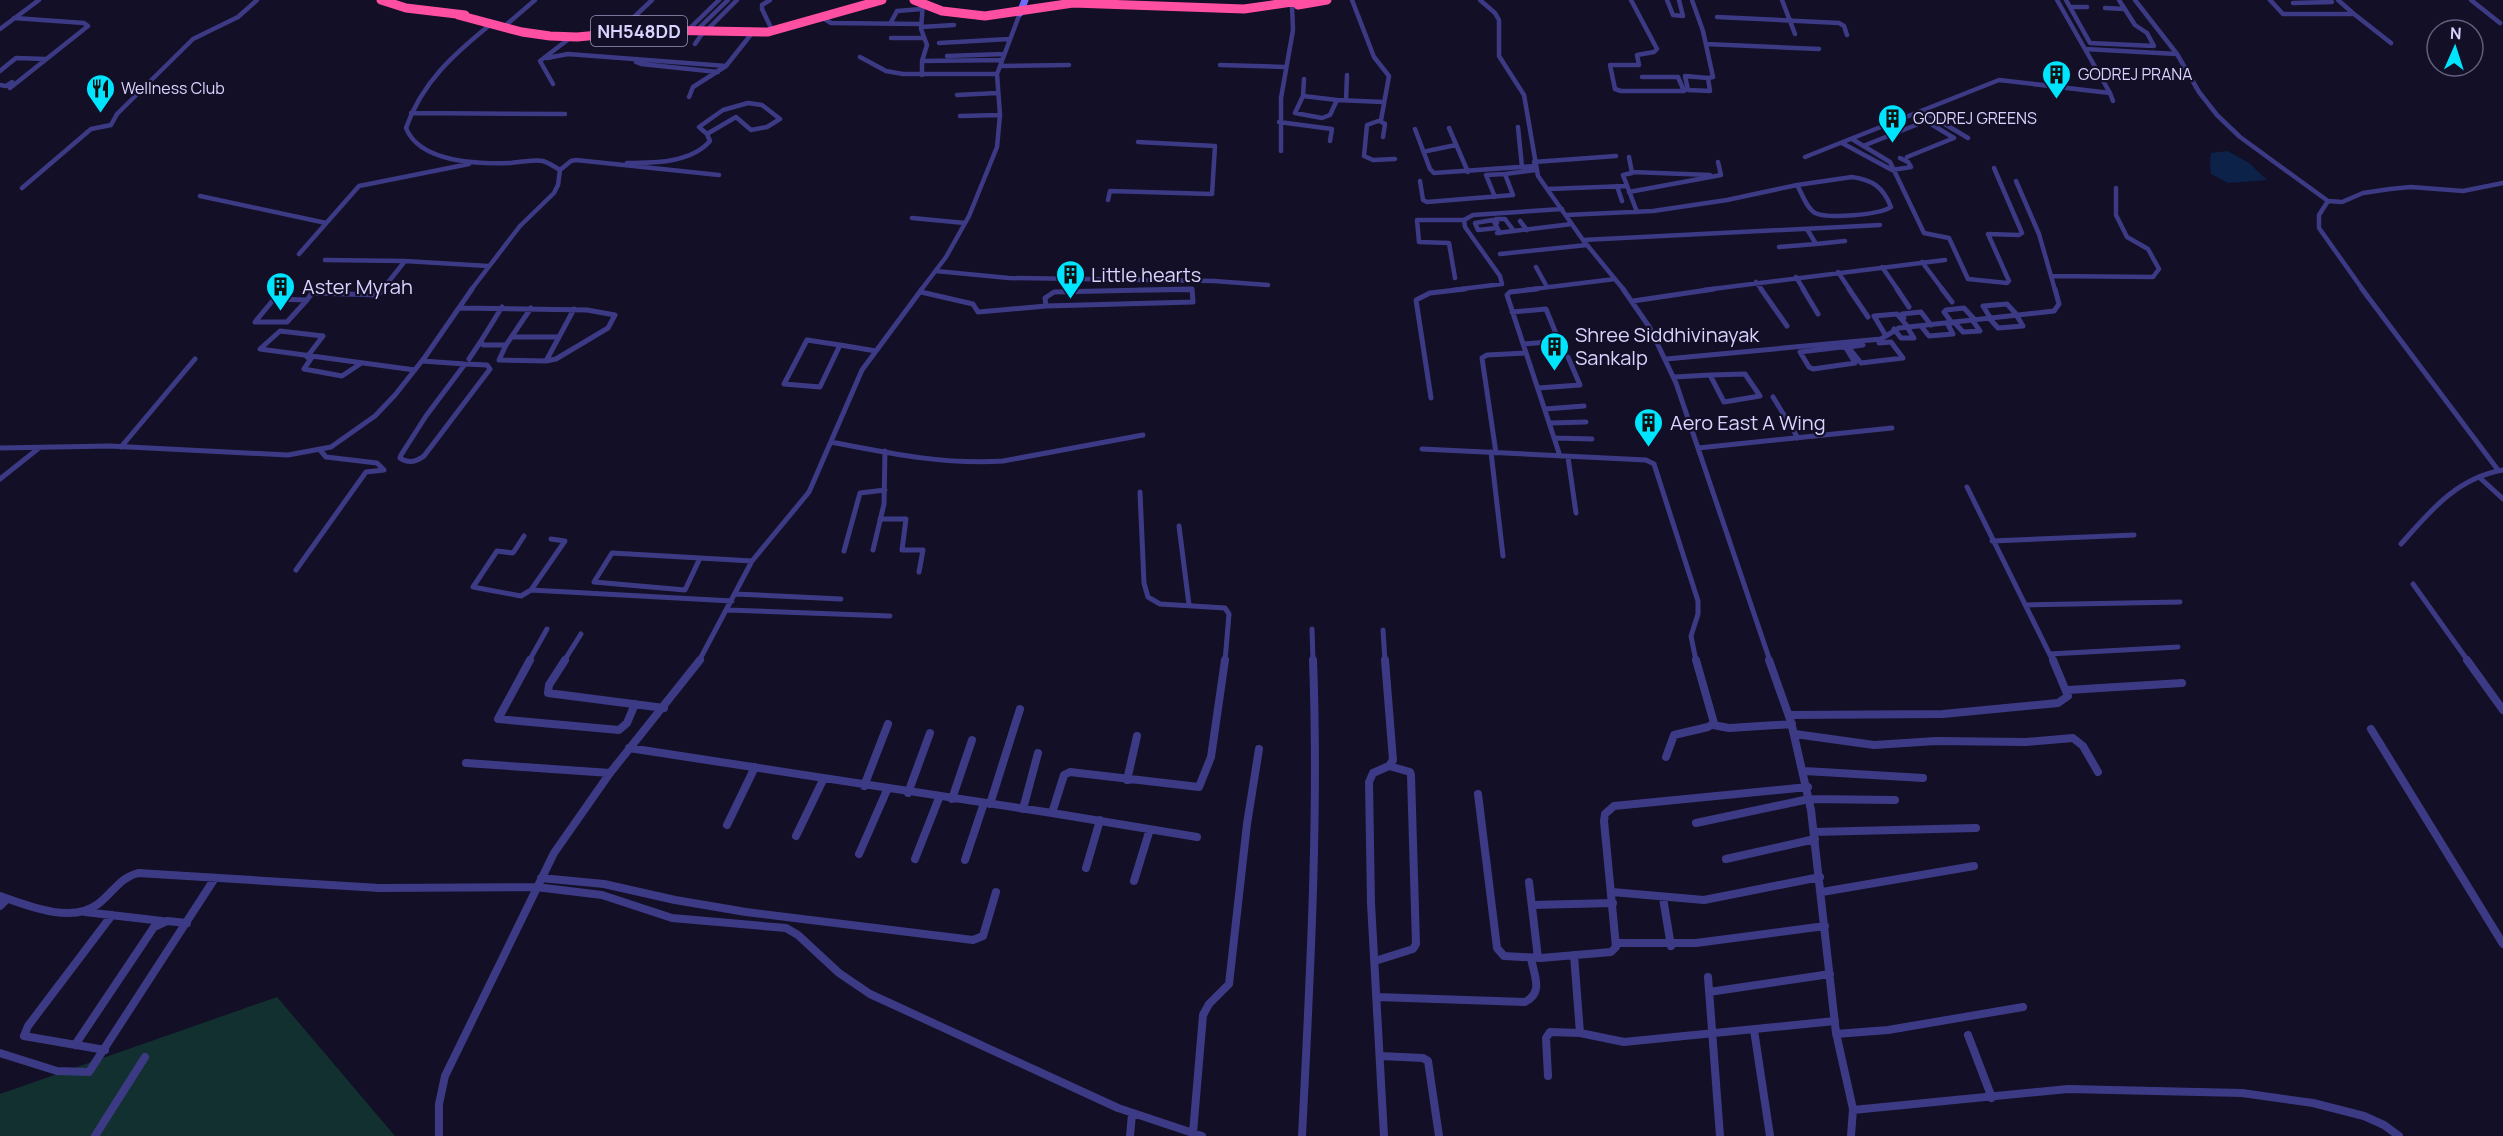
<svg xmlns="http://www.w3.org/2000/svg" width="2503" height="1136" viewBox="0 0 2503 1136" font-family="Manrope,sans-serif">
	<rect width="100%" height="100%" fill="#130f26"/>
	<path fill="#12302f" d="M277,997L395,1136H0V1094Z"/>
	<path fill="#0c2248" d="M2228,151L2249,163L2267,180L2228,183L2211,174L2210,162L2211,153Z"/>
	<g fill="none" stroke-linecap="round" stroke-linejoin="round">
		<path stroke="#3d3a85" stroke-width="4.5" d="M770,0L762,5V9L773,32
			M1352,0L1374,57L1389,76L1381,120L1367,125L1364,156L1373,160L1395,159
			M1480,0L1495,13L1499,20V56L1524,95L1538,176L1583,240L1624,290
			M1631,0L1657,49L1654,52L1637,55L1639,65H1610L1615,89L1621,91H1684L1678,77H1642
			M1667,0L1673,15L1683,16L1679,0
			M1692,0L1703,31L1713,77L1708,78
			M1782,0L1795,34
			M2066,0L2090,43L2154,46L2147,33L2135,25L2119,0
			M2135,0L2177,54L2199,92L2217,115L2240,137L2328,201
			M2270,0L2283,14H2354L2338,0
			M2471,0L2500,23
			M2293,3L2332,2L2330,0
			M2070,7H2087
			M2105,8L2125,9
			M2354,14L2391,43
			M1717,17L1839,23L1844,26L1847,35
			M823,18L831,23L921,24
			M890,24L897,11L922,9
			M506,25L535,0
			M921,27L954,25
			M690,28L719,0
			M699,28L728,0
			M709,28L737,0
			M0,29L39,0
			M617,33L652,0
			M891,38H924
			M939,43L1009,39
			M695,44L704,31
			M1706,44L1819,49
			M2085,49L2177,54
			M947,56L1004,54
			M860,57L886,71L903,74H997
			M547,58L568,54L726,66
			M638,59L636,62L641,64L718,72
			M922,61L1002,60
			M1220,65L1285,67
			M1000,66L1069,65
			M0,71L16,58L46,59
			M922,75V61L927,45L921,29L923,3
			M1685,76L1708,78L1710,91L1688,90Z
			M553,84L540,61L570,38
			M0,85L6,86L12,82
			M10,88L88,26L84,23L14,18
			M2110,93L2113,101
			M957,95L997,93
			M1303,96L1337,100L1330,115L1322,118L1295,113Z
			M1303,96L1304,79
			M689,97L693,87L726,66L753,32
			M1337,100L1383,102
			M1346,101L1347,75
			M748,103L762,105L780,119L767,127L751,130L736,117L707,134L699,127L723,110Z
			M1923,111L1968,138
			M411,113L565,114
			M960,116L1000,115
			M1380,121L1385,124L1383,137
			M1279,122L1332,129L1330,141
			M1518,127L1522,167
			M1449,128L1468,172
			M1415,129L1430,169L1434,173L1535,166
			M1852,139L1890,162L1924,233L1949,238L1968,279L2007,283L2009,281L1988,234L2019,235L2022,233L1994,168
			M1842,143L1892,170L1911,167L1908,162L1900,158
			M1863,146L1926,121L1954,138L1907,157
			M1281,151V98L1293,30L1292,6
			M1427,151L1456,145
			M1629,157L1632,173L1623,175L1637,212
			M1805,157L1999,80L2110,93L2057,0
			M1534,162L1616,156
			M627,163C654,163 691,163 710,141L707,134
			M560,170L571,161L576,160L719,175
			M1632,172L1710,175
			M1852,177C1873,180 1883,187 1891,207C1879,215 1828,219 1815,213C1806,208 1802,193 1797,185Z
			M1420,181L1423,200L1427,202L1513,195L1505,174L1536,170
			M2016,181L2039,234L2055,290
			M1617,186L1622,201
			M22,188L91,129L111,125L117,114L193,39L238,17L257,0
			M1548,189L1626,186
			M1629,192L1721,175L1718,162
			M200,196L326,223
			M1495,197L1486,175L1505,174
			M1108,200L1110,191L1212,194L1215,146L1138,142
			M1566,215L1653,211L1727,200L1797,185
			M912,218L965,223
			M1520,221L1527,230
			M1497,223L1496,219H1505L1514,231
			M1497,228L1478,230L1475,223L1493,220L1500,233
			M1807,229L1816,244L1845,241
			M1497,233L1572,224
			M1583,240L1880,225
			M1779,247L1816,244
			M299,254L359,186L469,164
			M1500,254L1587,245
			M325,260L405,261
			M1922,262L1943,290
			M1536,267L1547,287
			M1882,267L1898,290
			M936,271L1009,278L1214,281L1268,285
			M1838,272L1850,290
			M2051,276L2153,277L2159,269L2148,249L2127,237L2116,215V188
			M1796,277L1804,290
			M1455,278L1449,243L1419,242L1417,220H1464
			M1756,282L1762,290
			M382,290L405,261L488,266
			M471,290L520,226L554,193L558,185L560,170C555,167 549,163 543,161C534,159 520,162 511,163C478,164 420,163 406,128C422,82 454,54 491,24
			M921,290L946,257L969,216L997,147L1000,115L997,74L1020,13
			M1138,290H1192
			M1453,290L1502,284L1500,276L1465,227L1464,220L1473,215L1562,209
			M1525,290L1615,279
			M1704,290L1945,260
			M2363,290L2319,228V215L2328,201L2342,202L2363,193L2390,189L2411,187L2463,191L2503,183"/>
		<path stroke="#3d3a85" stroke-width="5" d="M1192,289L1193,302L1046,306L1045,298L1054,292Z
			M1537,289L1510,292L1507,295L1560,456
			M1623,289L1650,328L1676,383L1770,661
			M1761,289L1787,326
			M1803,289L1818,314
			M1849,289L1868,317
			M1897,289L1909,307
			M1942,289L1952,302
			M2362,289L2498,470
			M921,292L973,304L978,312L1046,306
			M274,299L307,300L287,322H255Z
			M307,300L312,293L378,295L383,289
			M1633,301L1714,289
			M502,307L481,341L483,345H506L531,308
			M459,308L587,310L615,315L608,328L556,359L546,361
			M1512,312L1546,309L1559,341L1523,344
			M1904,318L1902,314L1921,312L1931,325
			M1990,319L1998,328L2023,326L2017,316
			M1991,319L1983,306L2007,304L2018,316
			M1952,323L1944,312L1946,310L1964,308L1975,320
			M1955,323L1963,332L1980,331L1973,321
			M1921,326L1929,336L1953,334L1947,323
			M1894,329L1901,338H1914L1907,327
			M323,336L280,331L260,349L415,370
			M1886,336L1874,316L1897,314L1908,327
			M559,337L574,309
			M807,340L840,345L820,387L784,384Z
			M1845,343L1861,363L1903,358L1891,342L1879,343
			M506,345L499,360L546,361L559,337H513
			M840,345L876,351
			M1842,347L1846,348L1855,363L1813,369L1809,367L1800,352Z
			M1848,347L1863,345
			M307,357L323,336
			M312,357L304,369L342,376L360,364
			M469,359L481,341
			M1666,359L1881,339L1899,328L2054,311L2059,304L2055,289
			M422,361L465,364
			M465,364L487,365L490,369L424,456C416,462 408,464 400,458L401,455L426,416Z
			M1745,374L1760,396L1724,402L1710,375Z
			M1674,377L1710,375
			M1538,388L1580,385L1568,357
			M1773,397L1798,438
			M1431,398L1416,300L1430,293L1465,289
			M1545,409L1584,406
			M1550,423L1586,422
			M1555,438L1592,439
			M831,442C888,453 944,465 1003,461L1143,435
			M121,447L195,359
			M0,448L110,446L288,455L331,447L375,416L395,395L425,357L472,289
			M1698,448L1892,428
			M1422,449L1646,460L1654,464L1698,601V614L1691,636L1696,661
			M1491,452L1503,556
			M1496,453L1482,358L1487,355L1526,353
			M1568,457L1576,513
			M2479,477L2503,499
			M0,479L39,448
			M1967,487L2053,661
			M1140,492L1144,583L1148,597L1160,604L1225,608L1229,614L1225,661
			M880,519H906L902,550H923L919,572
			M1179,526L1189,605
			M524,536L513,553L497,551L473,587L521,596L531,590
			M551,539L565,541L531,590L732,601
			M1992,541L2134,535
			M2401,544C2431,510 2457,478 2503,470
			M873,550L884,504L885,451
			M844,551L860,493L885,490
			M612,553L700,558L685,590L594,582Z
			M700,558L752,561
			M296,570L366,472L384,470L377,463L326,457L320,450
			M2413,584L2468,661
			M735,594L841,599
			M2025,605L2180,602
			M727,610L890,616
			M1312,629L1313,661
			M1383,630L1385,661
			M2050,654L2178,647
			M529,661L547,629
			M564,661L581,634
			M699,661L752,561L809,492L862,370L922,289"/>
		<path stroke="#3d3a85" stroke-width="8" d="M530,660L498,719L619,730L627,723L635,704
			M565,660L549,685L548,693L664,708
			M1769,660L1791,722L1811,810L1836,1033L1853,1109L1851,1136
			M2467,660L2503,710
			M2068,690L2182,683
			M1790,715L1943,714L2058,703L2068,696L2053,660
			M1713,725L1729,728L1792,724
			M2371,729L2503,944
			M1795,734L1874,745L1936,741L2026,742L2073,738L2083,746L2098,772
			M629,748L1052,813L1064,775L1070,772L1199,787L1211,757L1225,660
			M1666,757L1674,735L1708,727L1714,723L1696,660
			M466,763L610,773
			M1805,771L1923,778
			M1127,780L1137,736
			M864,786L888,724
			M908,793L930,733
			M1478,794L1497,948L1504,956L1541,958L1611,952L1616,947L1604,821L1605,814L1614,806L1808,787
			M952,799L972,740
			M990,804L1020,709
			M1023,809L1038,753
			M1052,813L1197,837
			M1696,823L1809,799L1895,800
			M727,825L755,767
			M1814,832L1976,828
			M796,836L823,780
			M859,854L887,790
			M915,859L939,798
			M1726,859L1815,839
			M965,860L984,803
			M1086,868L1100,820
			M541,878L604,884L675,900L746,912L973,940L983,936L996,892
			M1134,881L1150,829
			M1529,882L1538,958
			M1612,892L1704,900L1820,877
			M1822,892L1974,866
			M0,896C28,906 72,924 98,904C113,893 119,878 138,873L379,888L536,887L602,895L672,918L786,928L798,935L839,973L870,994L1118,1108L1202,1136
			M1663,898L1671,946
			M1532,905L1613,903
			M0,906L7,899
			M85,912L162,921
			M1617,943H1696L1825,926
			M1574,955L1580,1033
			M1375,961L1413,949L1416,944L1411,775L1410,772L1389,766
			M1708,977L1720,1136
			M1709,992L1830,974
			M1377,997L1525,1002C1544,992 1534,976 1531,958
			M1754,1030L1770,1136
			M1836,1034L1888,1030L2023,1007
			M1968,1035L1992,1098
			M75,1045L154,927L167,921L187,923
			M105,1050L24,1036L28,1026L112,915
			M0,1053L57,1071L89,1072L215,878
			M1380,1056L1423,1058L1428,1061L1439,1136
			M1548,1076L1546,1038L1550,1032L1580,1033L1624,1042L1835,1021
			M1853,1110L2068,1089L2242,1093L2313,1103L2364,1116L2384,1125L2399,1136
			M1193,1133L1203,1015L1209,1004L1229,984L1247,824L1259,749
			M95,1136L145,1057
			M439,1136V1104L445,1076L554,853L610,773L700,660
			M1130,1136L1132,1114
			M1302,1136C1310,977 1319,819 1313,660
			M1384,1136L1371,903L1369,782L1373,773L1389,766L1393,760L1385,660"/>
		<path stroke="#6f6bff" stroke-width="7" d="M1020,13L1025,0"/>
		<path stroke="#ff4fa3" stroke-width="9" d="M381,0L406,8L465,15
			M914,0L942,11L985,16L1073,3L1244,9L1306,0
			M1298,5L1327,0
			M458,15L522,32L550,36L577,37L654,30L768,32L882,0"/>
	</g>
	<defs>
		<symbol id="building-pin" viewBox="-11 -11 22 30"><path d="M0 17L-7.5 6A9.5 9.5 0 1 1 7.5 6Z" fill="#00e5ff" stroke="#130f26"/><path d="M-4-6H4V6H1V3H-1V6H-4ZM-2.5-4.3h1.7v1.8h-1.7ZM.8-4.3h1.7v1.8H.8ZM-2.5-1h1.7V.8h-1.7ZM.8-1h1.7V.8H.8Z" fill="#111"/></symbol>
		<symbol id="restaurant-pin" viewBox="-11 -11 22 30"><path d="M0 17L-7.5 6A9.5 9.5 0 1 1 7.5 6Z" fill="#00e5ff" stroke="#130f26"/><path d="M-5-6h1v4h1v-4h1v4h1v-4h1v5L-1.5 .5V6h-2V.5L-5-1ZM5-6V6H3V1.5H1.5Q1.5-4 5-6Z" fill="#111"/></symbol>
	</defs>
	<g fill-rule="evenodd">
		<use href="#building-pin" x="2040" y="58" width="33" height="45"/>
		<use href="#restaurant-pin" x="84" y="72" width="33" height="45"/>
		<use href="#building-pin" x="1876" y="102" width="33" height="45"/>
		<use href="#building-pin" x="1054" y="258" width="33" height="45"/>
		<use href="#building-pin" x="264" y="270" width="33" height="45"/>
		<use href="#building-pin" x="1538" y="330" width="33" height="45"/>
		<use href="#building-pin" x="1632" y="406" width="33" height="45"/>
	</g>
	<g text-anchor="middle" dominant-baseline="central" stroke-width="4.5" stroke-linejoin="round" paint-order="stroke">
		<g font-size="16" fill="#d9d4ff" stroke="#130f26" text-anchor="start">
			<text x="2078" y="74">GODREJ PRANA</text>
			<text x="121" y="88">Wellness Club</text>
			<text x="1913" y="118">GODREJ GREENS</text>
		</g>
		<rect fill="#130f26" stroke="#9e99be" stroke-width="1.5" x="591" y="16" width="96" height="30" rx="4.5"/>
		<g font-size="18" font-weight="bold" fill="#d9d4ff">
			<text x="639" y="31">NH548DD</text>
		</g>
		<g font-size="20" fill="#d9d4ff" stroke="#130f26" text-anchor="start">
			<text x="1091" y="274">Little hearts</text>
			<text x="302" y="286">Aster Myrah</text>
			<text x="1575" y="334">Shree Siddhivinayak<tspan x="1575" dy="23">Sankalp</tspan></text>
			<text x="1670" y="422">Aero East A Wing</text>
		</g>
	</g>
	<g transform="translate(2455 48) rotate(3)"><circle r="28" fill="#130f26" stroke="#625e7d" stroke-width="1.5"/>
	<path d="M0-4.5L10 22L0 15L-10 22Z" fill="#00e5ff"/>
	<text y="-9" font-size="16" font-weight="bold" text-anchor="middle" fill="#d9d4ff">N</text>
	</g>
</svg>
